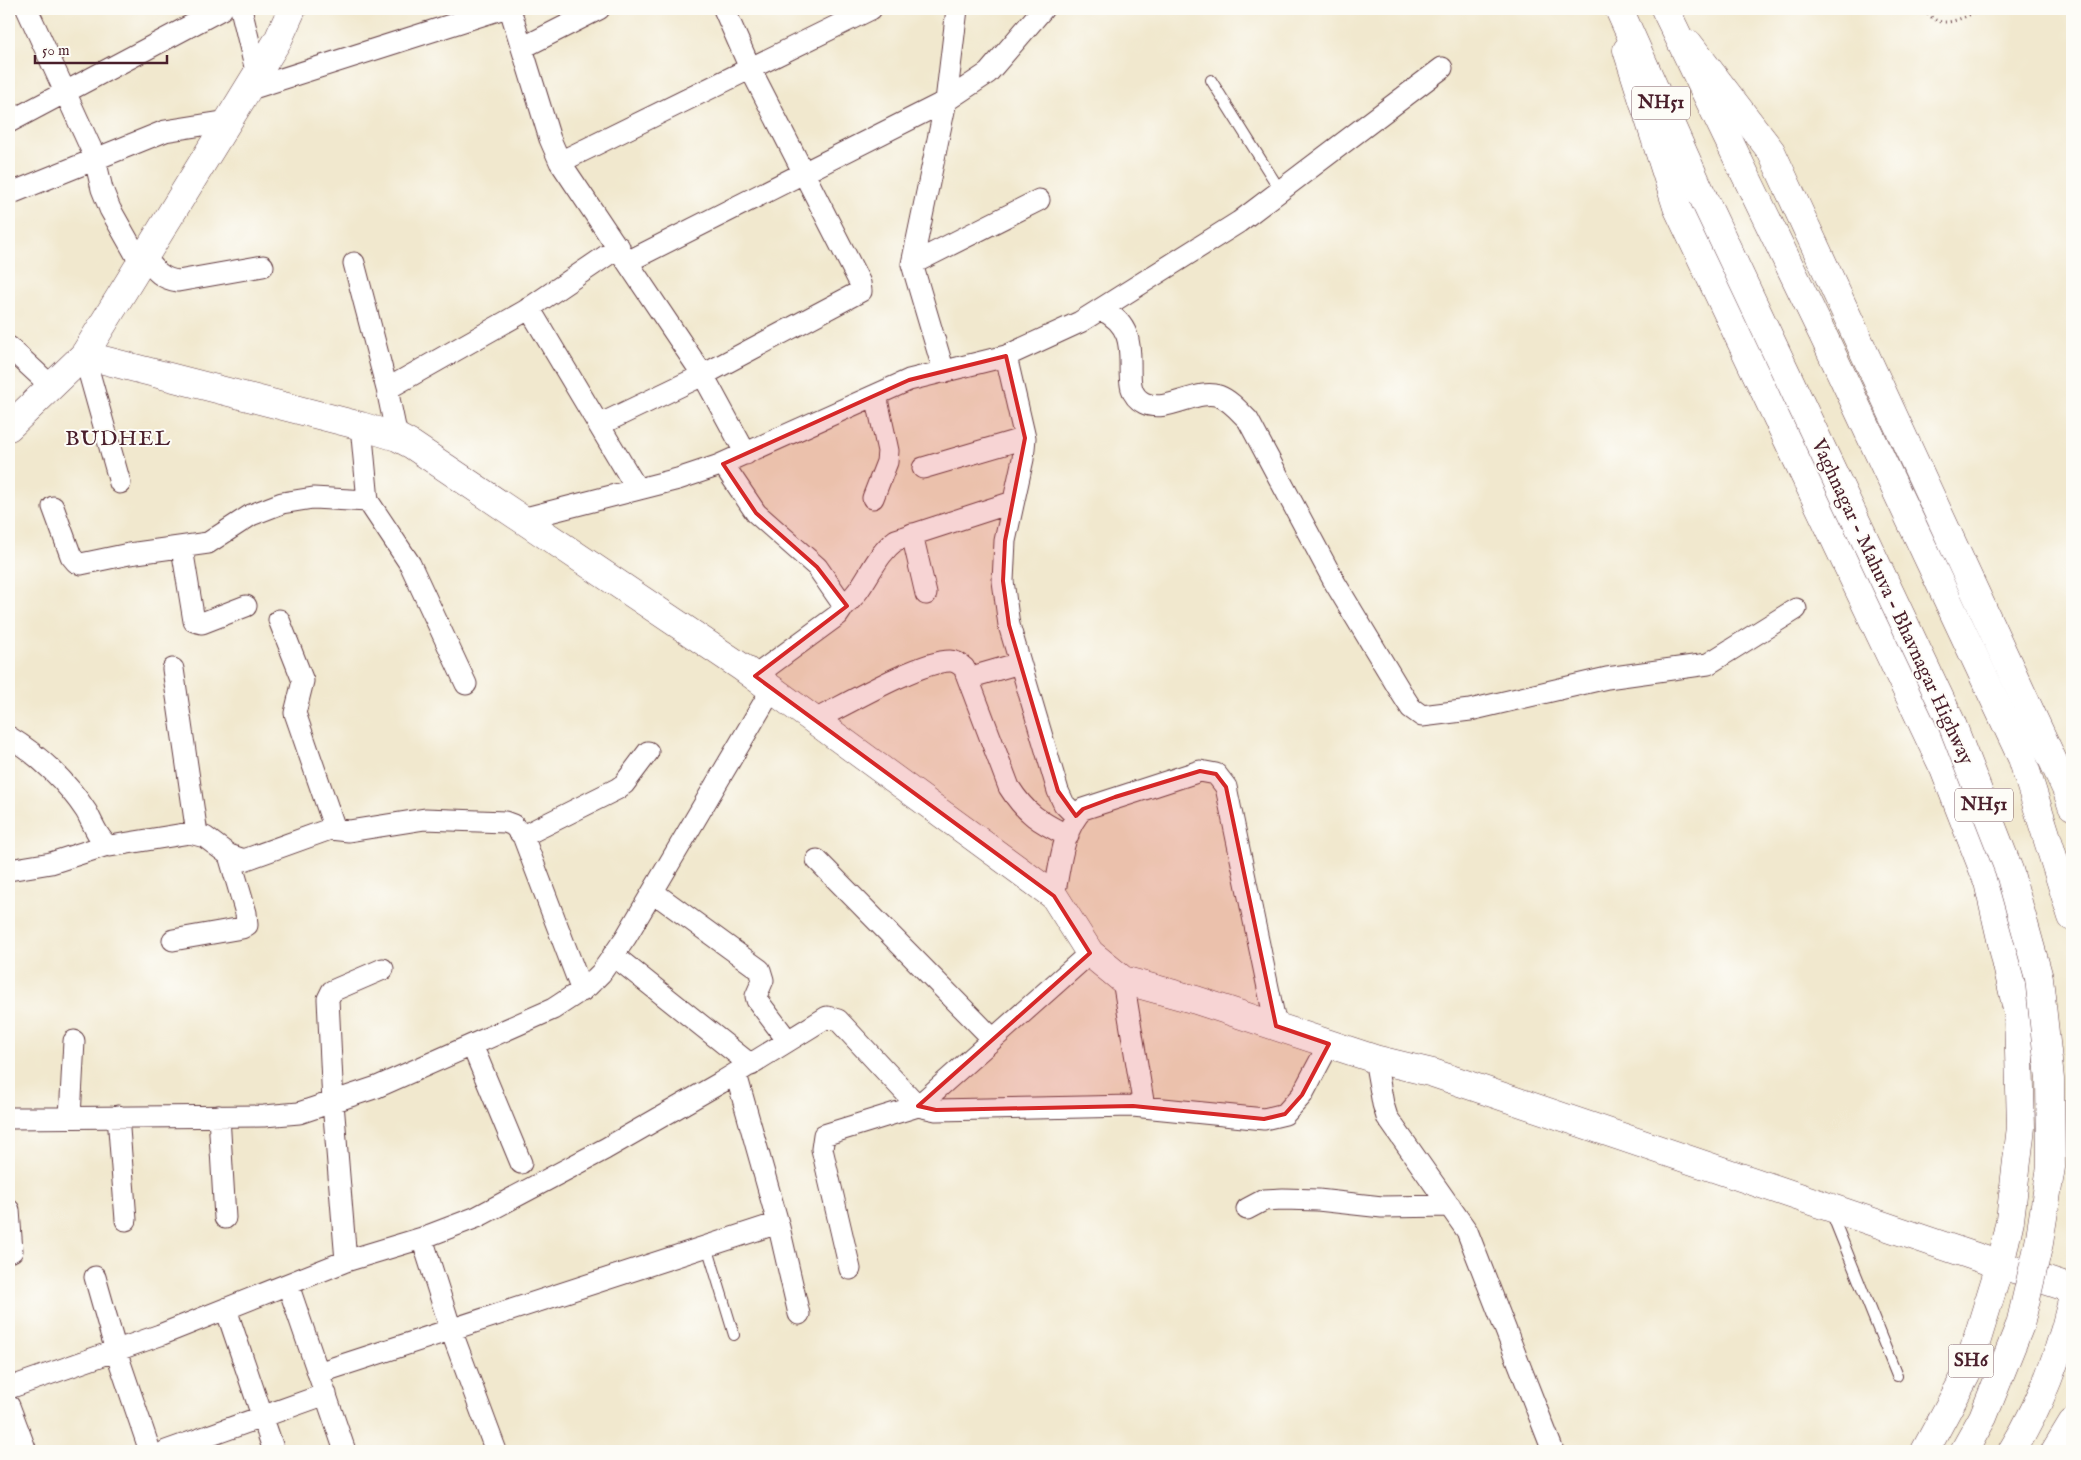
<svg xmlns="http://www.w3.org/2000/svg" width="2081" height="1460" viewBox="0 0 2081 1460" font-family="'IM FELL English',serif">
	<rect width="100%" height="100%" fill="#fdfcf7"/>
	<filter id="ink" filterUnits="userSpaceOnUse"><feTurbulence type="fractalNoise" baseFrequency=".02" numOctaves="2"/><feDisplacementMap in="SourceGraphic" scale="10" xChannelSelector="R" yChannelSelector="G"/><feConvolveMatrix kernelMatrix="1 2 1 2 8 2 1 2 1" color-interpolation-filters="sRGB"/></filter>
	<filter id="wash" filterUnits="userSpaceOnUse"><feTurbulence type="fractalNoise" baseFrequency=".0096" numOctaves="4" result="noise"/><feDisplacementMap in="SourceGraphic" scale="20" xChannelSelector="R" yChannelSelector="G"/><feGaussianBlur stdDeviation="1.12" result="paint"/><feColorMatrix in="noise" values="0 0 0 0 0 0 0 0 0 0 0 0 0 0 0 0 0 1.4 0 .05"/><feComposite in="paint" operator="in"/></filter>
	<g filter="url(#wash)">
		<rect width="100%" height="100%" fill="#f1e8ce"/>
	</g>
	<g filter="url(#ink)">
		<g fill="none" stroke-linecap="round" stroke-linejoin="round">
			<defs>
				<path id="lane" d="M1211,80L1280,190
					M1831,1212L1897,1376
					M707,1246L734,1335"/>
				<path id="street" d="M27,9L94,155L102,189L110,209L141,264
					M241,9L257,75
					M510,9L550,139L560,162L703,375L746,454
					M522,48L599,9
					M247,90L501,9
					M9,122L222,9
					M560,162L871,9
					M9,194L165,131L228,121
					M145,257C155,270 161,279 178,281L263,266
					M629,261L946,101L988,73L1043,9
					M354,263L387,389L397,437
					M912,264L1039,200
					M529,308L637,489
					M1102,310C1153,334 1112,388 1144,403C1167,414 1197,388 1219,396C1230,400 1240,412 1248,420L1335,583L1402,694L1411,708L1422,716L1470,710L1607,678L1708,664L1796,609
					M9,347L52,387
					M84,355L120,483
					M1006,356L1025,438L1023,459L1005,541L1003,581L1009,625L1058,791L1064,804L1076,816
					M944,372L912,264L946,101L957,9
					M387,389L525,311L619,247
					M599,425L703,375L861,291L860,283L750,68L724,9
					M361,426L368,501L410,564L466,684
					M723,464L756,513L817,567L844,606L838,615L755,676
					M923,468L1025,438
					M873,498L887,462L888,451L876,395
					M53,507L71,556L76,562L81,564L129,554L208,543L251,515L282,503L313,498L368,501
					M522,519L678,479L717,466L909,380L1006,356L1080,322L1239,222L1442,68
					M912,534L926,594
					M182,548L194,621L202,623L246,606
					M844,606C867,587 873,557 896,540L1013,502
					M279,620L303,681L295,713L335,829
					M173,669L197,834
					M968,678L1020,663
					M815,720C845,705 920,661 950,661C956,661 960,664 964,668L1009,787C1026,814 1040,822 1068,836
					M9,737C39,755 67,782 86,811C92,821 99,842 110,846L190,833L205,837L229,855L244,860L330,829L349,831L425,819L505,822L513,825L523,836L582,991
					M523,836L617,789L624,784L648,752
					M817,860L993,1039
					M9,870L51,863L107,845
					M653,892L760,970L763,980L756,996L757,1000L788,1041
					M1054,896C1060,868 1062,829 1083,809L1200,771L1216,774L1226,787L1276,1026
					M173,940L242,928L247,925L246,913L229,855
					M613,955L751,1065
					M1123,980L1144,1107
					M472,1045L521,1163
					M1375,1059L1383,1104L1387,1117L1467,1231L1553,1451
					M736,1074L778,1223L799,1314
					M118,1116L126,1220
					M219,1116L225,1218
					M70,1117L74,1041
					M9,1118L264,1116L299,1113L377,1087L553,1009L588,986L601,973L626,937L772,689
					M1247,1209L1264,1200L1283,1199L1318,1200L1382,1207L1450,1206
					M9,1210L12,1251
					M422,1238L451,1330L496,1451
					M346,1261L333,1103L328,999L332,991L383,969
					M850,1269L822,1149L824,1135L918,1106L1090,953
					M95,1277L116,1351L150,1451
					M288,1285L345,1451
					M226,1309L274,1451
					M318,1373L778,1223
					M9,1388L160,1335L346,1261L422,1238L477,1217L605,1149L720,1083L827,1017L838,1020L918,1106L936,1110L1133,1106L1264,1119L1285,1114L1302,1095L1329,1044
					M9,1406L26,1451
					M166,1451L326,1394"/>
				<path id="secondary" d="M84,355L361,426L397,437L412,445L743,668L1054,896L1090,953L1123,980L1196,1000L1375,1059L1433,1073L2000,1265"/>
				<path id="primary" d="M1689,44L1771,151L2067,791L2072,806
					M1627,50L1677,207L1944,769L1988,882L2018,1014L2021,1127L2010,1220L2000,1265L1966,1375L1925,1451
					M9,427L84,355L278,40L292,9
					M2008,1268L2072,1289
					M2055,1451L2072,1423"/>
				<path id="highway" d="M1619,9L1703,197
					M1665,9L1823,335L2022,758L2072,917
					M2012,1451C2040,1406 2060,1353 2072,1301"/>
			</defs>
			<use href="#lane" stroke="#633d43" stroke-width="12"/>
			<use href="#street" stroke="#633d43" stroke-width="23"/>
			<use href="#secondary" stroke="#633d43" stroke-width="29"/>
			<use href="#primary" stroke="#633d43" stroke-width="29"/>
			<use href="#highway" stroke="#633d43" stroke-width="29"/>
			<path stroke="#633d43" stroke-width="3" stroke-dasharray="1 4" stroke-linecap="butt" d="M1925,9C1940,34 1961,17 1983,9"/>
			<use href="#lane" stroke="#fff" stroke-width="10"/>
			<use href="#street" stroke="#fff" stroke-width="21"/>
			<use href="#secondary" stroke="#fff" stroke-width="28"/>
			<use href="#primary" stroke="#fff" stroke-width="28"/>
			<use href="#highway" stroke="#fff" stroke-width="28"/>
			<defs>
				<path id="highway-bridge" d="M1703,197L1952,724L2009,870L2039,978L2050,1079L2051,1167L2039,1243L2020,1325L1983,1417L1964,1451"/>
			</defs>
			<use href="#highway-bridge" stroke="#633d43" stroke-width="29" stroke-linecap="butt"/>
			<use href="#highway-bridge" stroke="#fff" stroke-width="28"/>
		</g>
	</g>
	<path fill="#d62828" fill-opacity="0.2" stroke="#d62828" stroke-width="4" stroke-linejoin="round" d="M1006,356L1025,438L1005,541L1003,581L1009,625L1058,791L1076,816L1083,809L1115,797L1200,771L1216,774L1226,787L1276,1026L1329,1044L1302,1095L1285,1114L1264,1119L1133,1106L936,1110L918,1106L1090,953L1054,896L755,676L847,606L817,567L756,513L723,464L909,380Z"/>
	<g text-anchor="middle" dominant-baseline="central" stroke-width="4" stroke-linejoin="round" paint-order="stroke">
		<g fill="#fdfcf7" stroke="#806168" stroke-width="1">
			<rect x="1632" y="86.5" width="58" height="33" rx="4"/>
			<rect x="1955" y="788.5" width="58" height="33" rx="4"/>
			<rect x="1948.5" y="1344.5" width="45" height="33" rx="4"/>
		</g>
		<g font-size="19" font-weight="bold" fill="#4a1f2b">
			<text x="1661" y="103">NH51</text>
			<text x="1984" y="805">NH51</text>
			<text x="1971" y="1361">SH6</text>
		</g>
		<g font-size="20" fill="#4a1f2b" stroke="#fdfcf7">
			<text transform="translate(1892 602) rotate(65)">Vaghnagar - Mahuva - Bhavnagar Highway</text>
		</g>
		<g font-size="22" letter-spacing="1" fill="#4a1f2b" stroke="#fdfcf7">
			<text x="118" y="439">BUDHEL</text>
		</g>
	</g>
	<rect width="2081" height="1460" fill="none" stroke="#fdfcf7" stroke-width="30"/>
	<path d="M35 55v8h132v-8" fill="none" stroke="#4a1f2b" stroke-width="2.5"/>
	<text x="42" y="55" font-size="15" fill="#4a1f2b" stroke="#fdfcf7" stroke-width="4" paint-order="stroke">50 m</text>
</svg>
